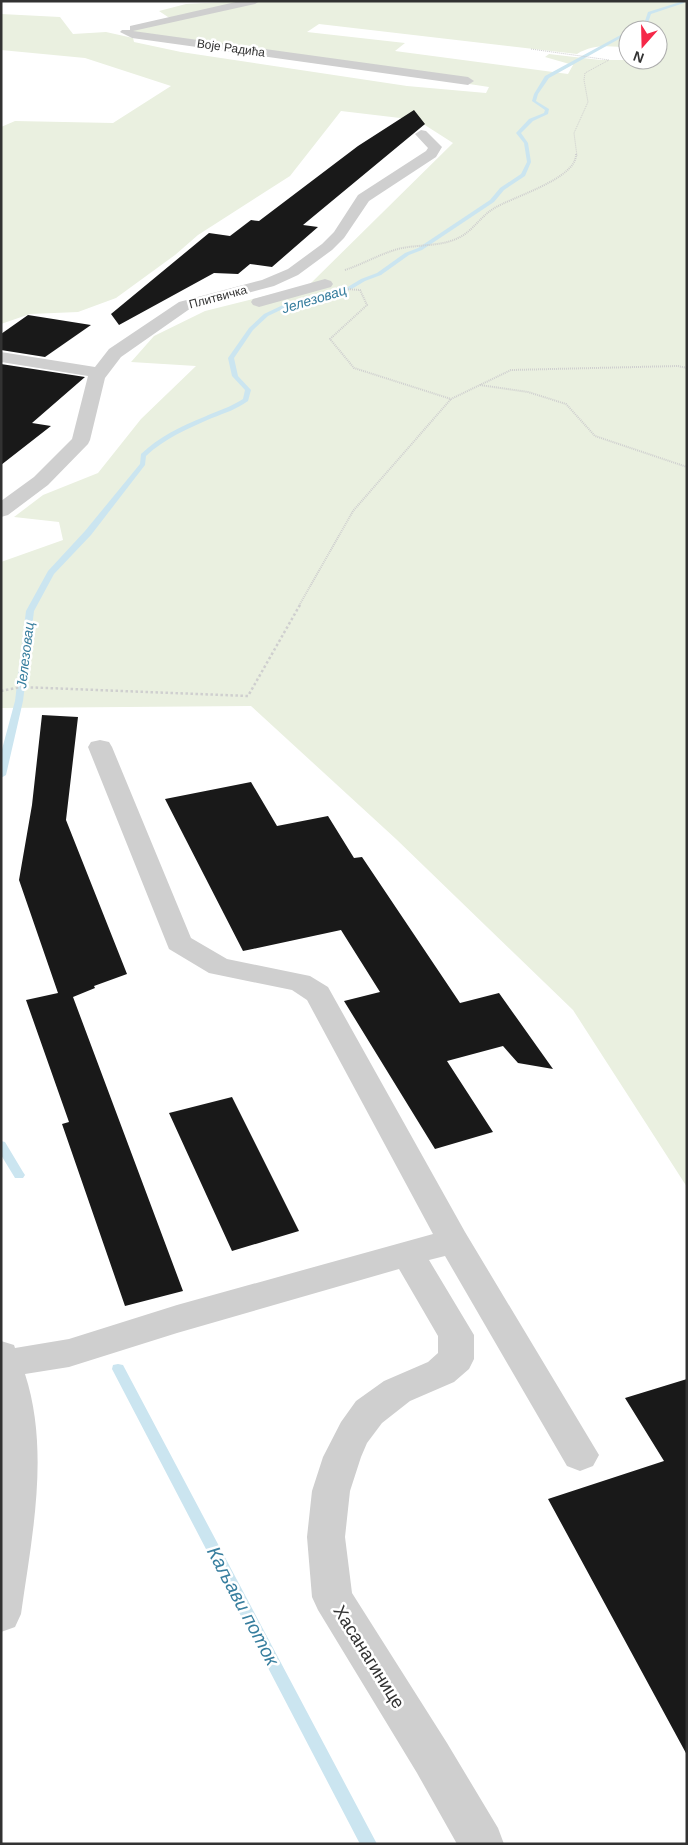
<svg xmlns="http://www.w3.org/2000/svg" width="688" height="1845" viewBox="0 0 688 1845" font-family="Arial,sans-serif">
	<rect width="100%" height="100%" fill="#fff"/>
	<path fill="#eaf0e0" fill-rule="evenodd" d="M244,1H687V1187L573,1010L396,839L251,706L1,708V562L63,540L59,522L14,517L43,495L98,473L141,419L196,366L131,362L154,336L205,311L309,285L453,143L417,120L341,111L290,176L198,235L175,255L116,298L78,312L30,314L1,324V127L15,121L113,123L171,86L85,58L1,50V14L60,17L73,34L106,32L133,38L134,42L181,52L407,86L486,93L489,87L132,33L131,30L174,21L159,11L186,4ZM319,24L577,54C594,44 610,46 628,48V30H658V60H600L549,54L545,57L573,65L568,74L395,51L405,43L307,32Z"/>
	<g fill="none" stroke-linecap="round" stroke-linejoin="round">
		<path fill="#cbe5f0" fill-rule="evenodd" d="M679,1H683L684,3L651,14L648,23L635,30H630L645,21L648,12L680,2Z
			M628,31V34L549,78L538,94L536,101L549,109L548,114L533,121L521,133L528,143L531,162L525,176L504,190L494,202L422,250L409,255L381,275L365,281L350,290L287,307L268,316L253,330L234,358L238,376L251,390L248,401C237,409 225,413 212,418C189,428 165,438 146,456L145,465L91,535L54,574L34,611L23,701L6,775L1,778V753L15,701L26,611L48,571L85,531L140,464L141,454C159,437 181,426 204,417C217,411 231,407 243,399L245,390L232,376L228,358L249,328L264,314L283,305L346,288L361,279L377,273L405,253L418,248L490,200L500,188L521,174L527,162L524,143L516,133L529,119L544,113L545,110L532,101L534,94L545,76Z
			M1,1141L5,1142L23,1172L25,1175L23,1178H15L1,1155Z
			M118,1364L123,1365L377,1844H360L112,1369L113,1365Z"/>
	</g>
	<path fill="#191919" d="M414,110L425,124L303,225L318,227L272,267L250,264L238,274L214,273L119,325L111,314L209,233L230,236L251,220L259,221L358,146Z
		M28,315L91,325L45,357L1,350V334Z
		M1,364L85,377L32,423L51,426L1,465Z
		M42,715L78,717L66,820L127,974L94,986L95,988L73,997L183,1291L125,1306L62,1124L69,1122L26,1000L58,993L19,880L32,805Z
		M251,782L277,826L328,816L354,858L362,857L460,1003L499,993L553,1069L518,1063L503,1046L447,1061L493,1132L435,1149L344,1001L380,992L341,930L243,951L165,799Z
		M232,1097L299,1231L232,1251L169,1113Z
		M687,1379V1755L548,1499L664,1461L625,1398Z"/>
	<g fill="none" stroke-linecap="round" stroke-linejoin="round">
		<path stroke="#cfcfcf" stroke-width="1" stroke-dasharray="1 1" stroke-linecap="butt" d="M531,49L609,60L585,73L584,80L588,102L574,133L577,156"/>
		<path stroke="#cfcfcf" stroke-width="2" stroke-dasharray="1 1" stroke-linecap="butt" d="M345,270C363,264 380,254 398,249C418,244 440,247 458,238C472,232 480,217 493,209C511,197 577,179 576,154
			M346,289L360,290L367,305L330,339L354,368L451,399L511,370L678,366L687,368
			M480,385L528,392L566,404L595,436L687,467
			M300,604L353,511L451,399"/>
		<path stroke="#cfcfcf" stroke-width="2.5" stroke-dasharray="2.5 2.5" stroke-linecap="butt" d="M1,691L21,687L248,696L301,603"/>
		<path fill="#cfcfcf" fill-rule="evenodd" d="M240,1H260L255,4L133,31L468,77L474,81L468,85L132,38L120,32L122,30H130V26Z
			M421,130L426,131L442,147L436,157L369,201L344,238L332,250L298,275L274,286L191,308L121,357L105,378L90,440L88,444L48,485L8,515L1,517V501L34,477L72,439L88,376L1,362V352L95,367L109,349L179,302L262,280L288,269L322,244L334,232L358,195L426,151L428,148L415,134Z
			M325,279L331,281L333,284L331,287L259,307L253,305L251,302L253,299Z
			M100,740L109,742L112,747L191,938L227,959L310,976L328,987L465,1232L599,1455L593,1466L580,1471L567,1466L445,1256L429,1260L474,1335V1359L469,1369L454,1382L410,1401L382,1423L367,1443L361,1457L350,1491L345,1537L352,1593L447,1743L498,1828L504,1844H457L417,1773L318,1610L312,1597L307,1537L312,1491L323,1457L341,1422L356,1401L384,1381L428,1362L438,1353V1336L399,1269L177,1333L69,1367L25,1374C50,1451 32,1536 21,1614L15,1627L1,1632V1341L14,1345L15,1348L69,1339L177,1305L433,1234L307,1000L292,990L209,973L169,949L88,747L91,742Z"/>
	</g>
	<g text-anchor="middle" dominant-baseline="central" stroke-width="5" stroke-linejoin="round" paint-order="stroke">
		<g font-size="12" fill="#323232" stroke="#fff">
			<text transform="translate(231 48) rotate(8)">Воје Радића</text>
			<text transform="translate(218 297) rotate(-15)">Плитвичка</text>
		</g>
		<g font-size="14" font-style="italic" fill="#377e9e" stroke="#fff">
			<text transform="translate(314 299) rotate(-17)">Јелезовац</text>
			<text transform="translate(25 655) rotate(-83)">Јелезовац</text>
		</g>
		<g font-size="18" fill="#323232" stroke="#fff">
			<text transform="translate(369 1657) rotate(58)">Хасанагинице</text>
		</g>
		<g font-size="19" font-style="italic" fill="#377e9e" stroke="#fff">
			<text transform="translate(243 1606) rotate(62)">Каљави поток</text>
		</g>
	</g>
	<rect width="688" height="1845" fill="none" stroke="#323232" stroke-width="5"/>
	<g transform="translate(643 45) rotate(200)"><circle r="24" fill="#ffffff" stroke="#adadad"/>
	<path d="M0-4L9 19L0 12L-9 19Z" fill="#f52848"/>
	<text y="-8" font-size="14" font-weight="bold" text-anchor="middle" fill="#323232">N</text>
	</g>
</svg>
